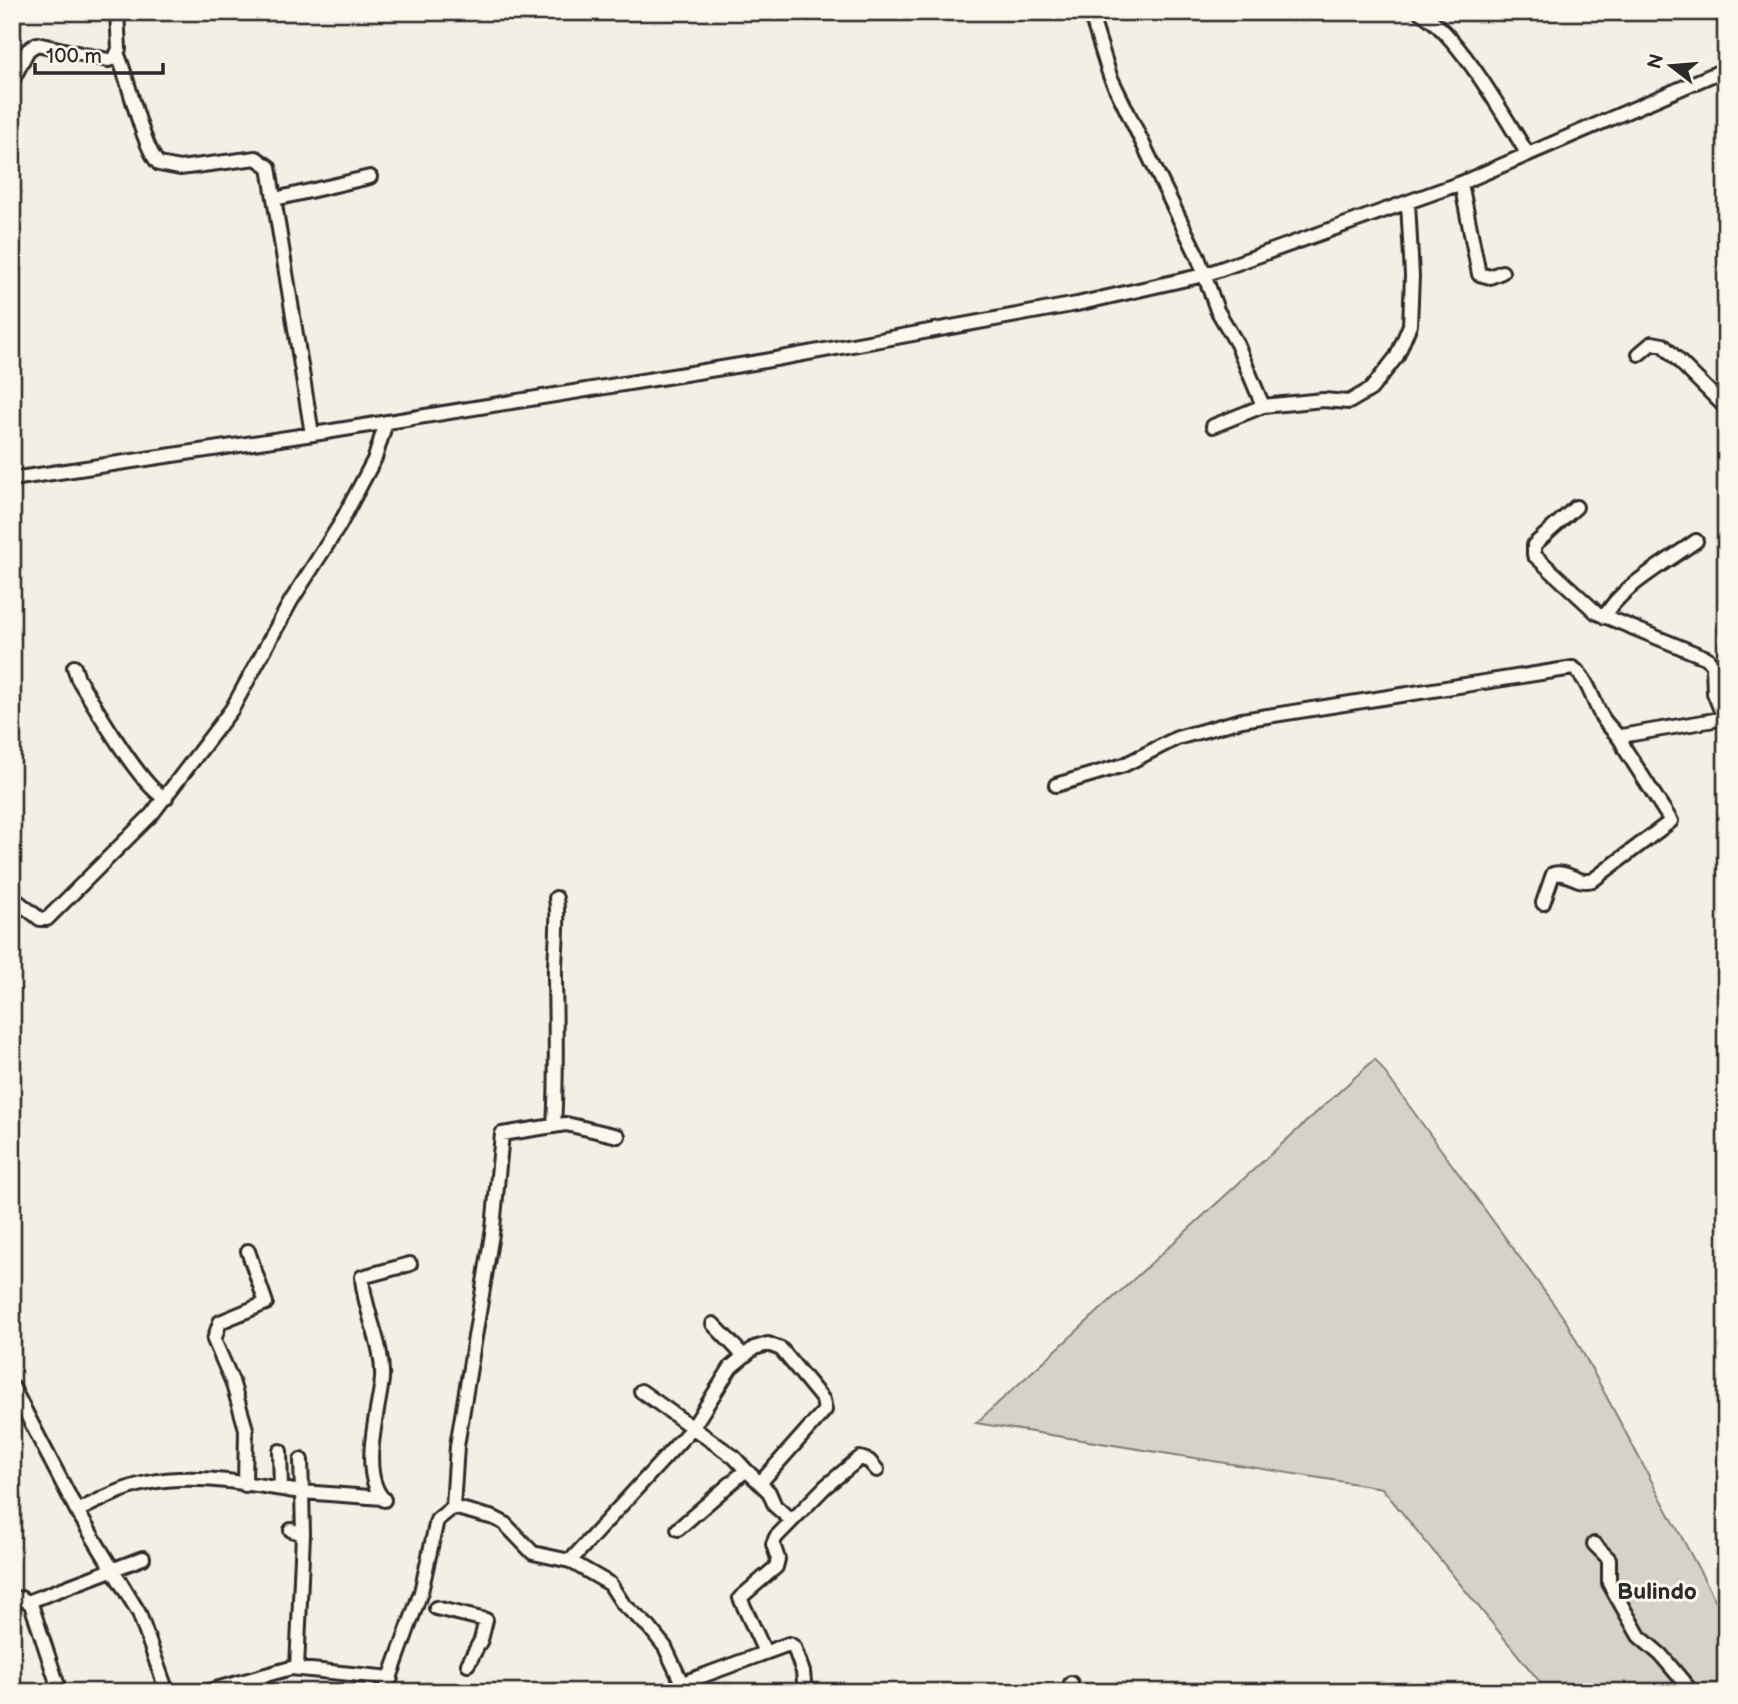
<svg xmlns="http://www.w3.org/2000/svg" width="1738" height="1704" viewBox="0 0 1738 1704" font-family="'Balsamiq Sans',sans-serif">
	<rect width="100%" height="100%" fill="#f3efe4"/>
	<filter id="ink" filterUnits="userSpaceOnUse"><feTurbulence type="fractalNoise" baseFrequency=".0143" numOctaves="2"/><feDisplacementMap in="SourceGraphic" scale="14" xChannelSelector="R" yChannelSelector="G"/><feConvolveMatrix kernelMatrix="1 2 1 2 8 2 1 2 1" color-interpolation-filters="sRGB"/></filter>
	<g filter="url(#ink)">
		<path fill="#d5d2c9" stroke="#807e7a" stroke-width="2" d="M1375,1059L1566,1321L1726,1620V1692H1548L1382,1488L976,1423Z"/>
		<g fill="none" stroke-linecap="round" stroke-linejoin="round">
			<defs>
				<path id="minor" d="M1090,12L1110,76L1198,257L1217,310L1237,344L1263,406
					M1420,12C1459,35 1503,114 1527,153
					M118,55C129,81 143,148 159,164L180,168L256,158L269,167L312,434
					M12,81L28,50L37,44L108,60L115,58L119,49L117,12
					M1461,183L1479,274L1490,277L1502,272
					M275,199L370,177
					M1639,354L1652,343L1663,345L1726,408
					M1213,426L1263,406L1323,400L1349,402L1371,389L1397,356L1410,325L1412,276L1408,203
					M12,479L320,433L753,363L1077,304L1204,275L1461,183L1726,69
					M1576,507L1534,545V555L1597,613L1707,658L1713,665L1714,693L1724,718
					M1605,617C1618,588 1670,560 1696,541
					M74,667L78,679C94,704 143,791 166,798
					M1621,736L1726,718
					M1056,785L1124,765L1177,738L1242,720L1573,668C1588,678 1593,702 1602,717C1610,730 1620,734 1625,749L1671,821L1593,880C1577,885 1568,870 1553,874L1543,903
					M12,897L40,919H47L152,814L232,709L291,601L339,526L375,458L386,422
					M554,1126C557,1077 556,1029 555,979C554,952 560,925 556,898
					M713,1324L743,1355
					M12,1386L77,1511L139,1613L167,1692
					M641,1391L734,1457L746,1470L678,1529
					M280,1451L281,1489
					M301,1460L302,1492L383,1498
					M746,1470L769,1492L775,1506L791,1520
					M245,1485L246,1429L232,1381L214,1340L220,1322L266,1303L248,1251
					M384,1500C358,1473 379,1412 382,1379C384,1345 364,1312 362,1277L410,1264
					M453,1507L457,1446L493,1228L502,1134L566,1124L618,1136
					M77,1511C100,1500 122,1488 147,1483C196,1472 253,1485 302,1492L303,1534
					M291,1530L303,1534L297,1668
					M1594,1544L1609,1559V1583L1639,1636L1661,1655L1692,1692
					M570,1561L693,1427L731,1367L754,1348L768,1344L781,1349L823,1400L825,1410L760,1483
					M12,1602L21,1598L30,1603
					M436,1608L486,1620L481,1640L468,1664
					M764,1650L740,1598L776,1567L778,1559L773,1544L776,1537L826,1486L860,1458L869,1461L877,1470
					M683,1683L789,1644L794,1647L803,1672L805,1692
					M60,1692L30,1601L143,1558
					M205,1692L291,1668L391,1678
					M385,1692L421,1592L437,1520L453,1507L494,1518L504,1523L533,1553L570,1561L610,1584L623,1604L649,1627L665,1647L686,1692
					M1069,1692L1071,1683"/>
			</defs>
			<use href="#minor" stroke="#2b2b2b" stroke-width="18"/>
			<use href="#minor" stroke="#fbf7ec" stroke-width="12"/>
		</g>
	</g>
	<g text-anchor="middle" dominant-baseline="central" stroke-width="6" stroke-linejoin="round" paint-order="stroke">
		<g font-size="23" font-weight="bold" fill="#2b2b2b" stroke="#fbf7ec">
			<text x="1657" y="1592">Bulindo</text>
		</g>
	</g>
	<rect width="1738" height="1704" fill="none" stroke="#fbf7ec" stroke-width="42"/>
	<rect x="21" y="21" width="1696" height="1662" fill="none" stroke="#2b2b2b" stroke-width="2.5" filter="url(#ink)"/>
	<g transform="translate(1671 66) rotate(286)" stroke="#fbf7ec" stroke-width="5" paint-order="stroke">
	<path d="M0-5L12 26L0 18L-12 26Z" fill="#2b2b2b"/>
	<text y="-10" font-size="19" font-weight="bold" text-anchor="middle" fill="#2b2b2b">N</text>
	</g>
	<path d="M35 63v10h128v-10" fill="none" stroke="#2b2b2b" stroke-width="3.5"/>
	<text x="46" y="63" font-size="21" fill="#2b2b2b" stroke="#fbf7ec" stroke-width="5" paint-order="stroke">100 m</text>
</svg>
